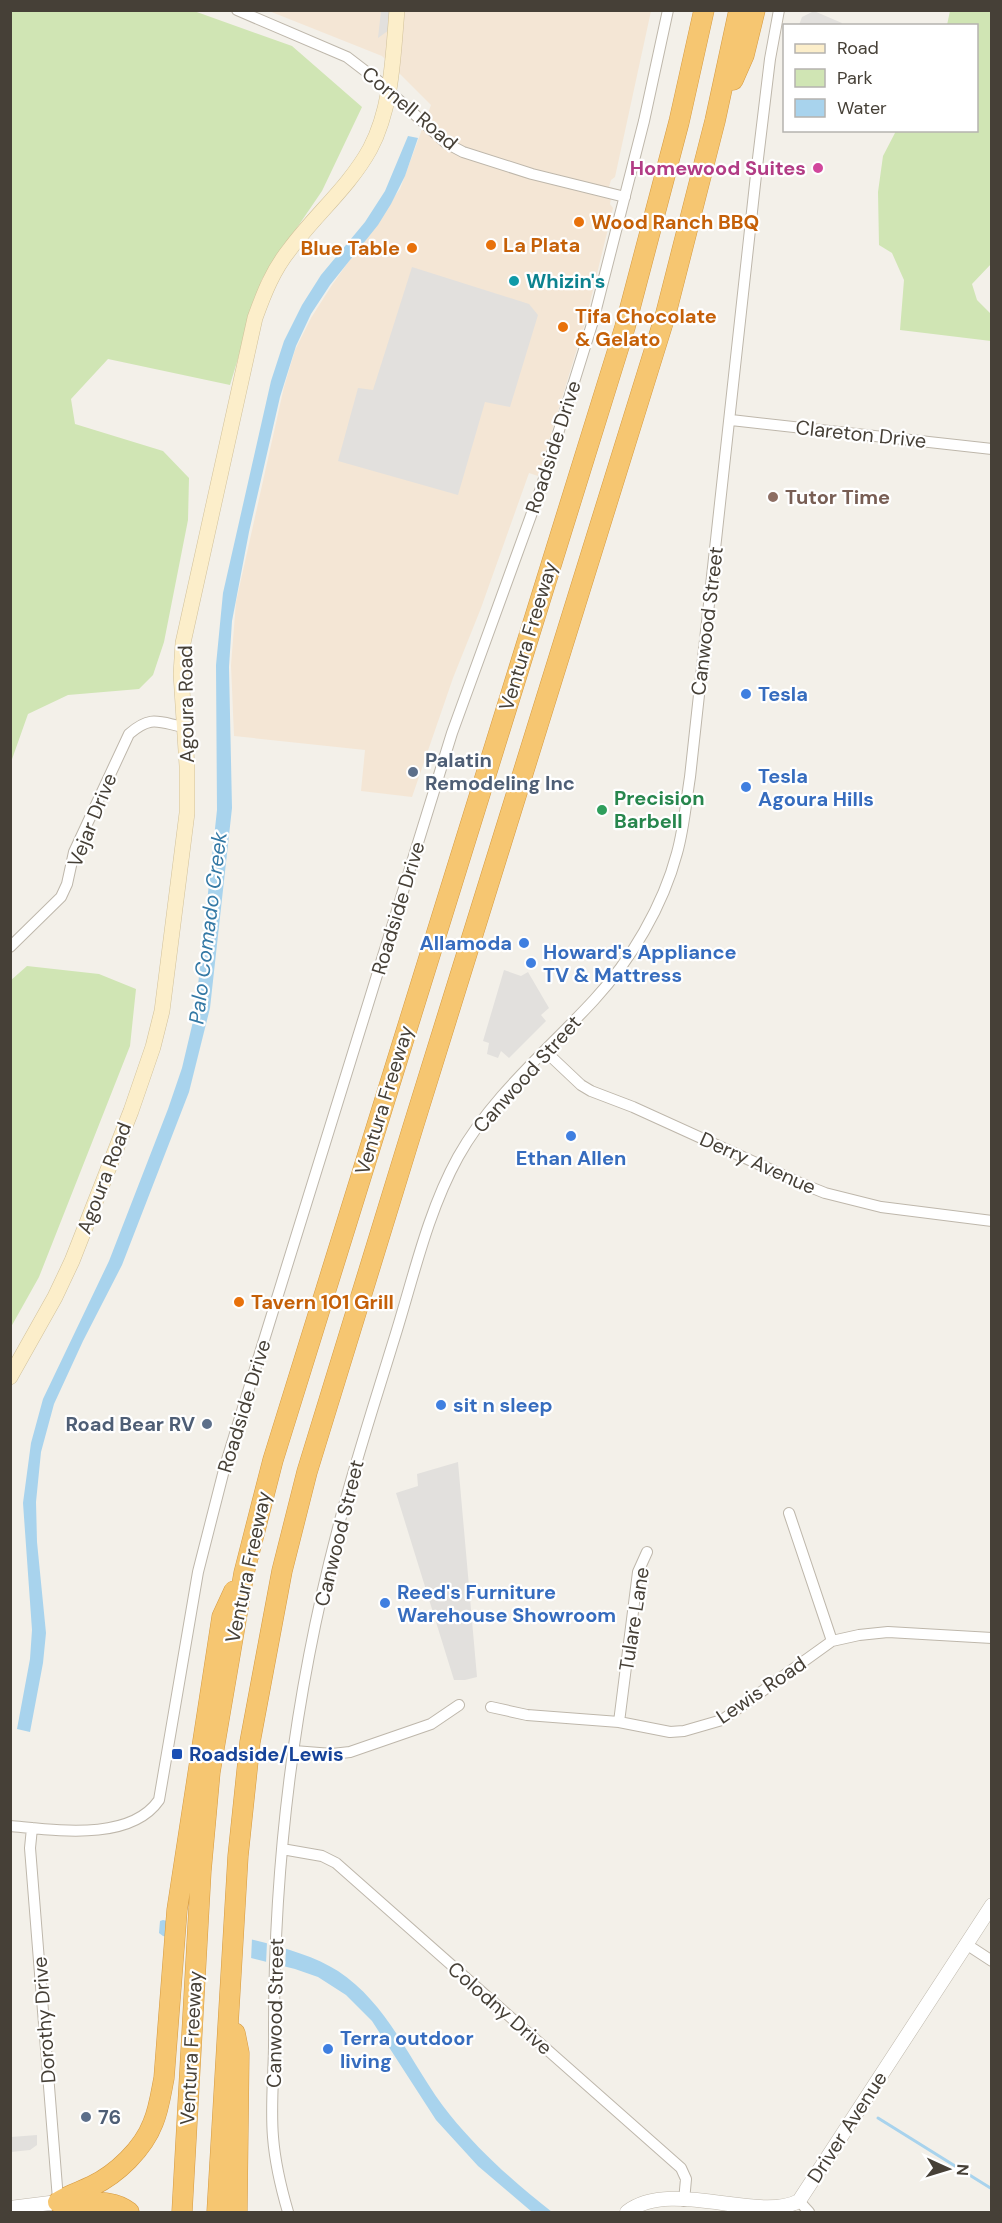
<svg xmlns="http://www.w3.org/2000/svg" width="1002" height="2223" viewBox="0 0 1002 2223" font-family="'DM Sans',sans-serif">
	<rect width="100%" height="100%" fill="#f3f0e9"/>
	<path fill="#f4e6d5" d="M269,11H651L615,177L611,180L609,187L613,188L610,204L613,208L585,323L538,476L529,473L481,608L453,678L412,797L361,791L365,750L234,736L231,665L236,602L284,387L295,350L311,318L332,285L400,189L431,105L382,56Z"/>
	<path fill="#d0e5b4" d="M11,11H194L292,46L362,107L322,191L262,279L230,385L108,359L71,399L75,424L163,451L189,478L188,520L164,642L153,675L139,689L68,695L28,714L11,762Z
		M950,11H991V264L972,284L977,300L991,314V341L900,330L904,280L892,253L879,245L878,192L883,156L896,131L976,130V26L947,25Z
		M27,966L99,974L136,989L130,1046L39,1277L11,1327L10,981Z"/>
	<path fill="#e2e0dd" d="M381,11H397L396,25L378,38Z
		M814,11L842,23L841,25H799L802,17Z
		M412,267L529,304L538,315L510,407L485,402L458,495L338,461L358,388L373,390Z
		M504,970L521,976L528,972L549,1008L541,1015L546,1021L509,1058L501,1051L498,1058L487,1054L489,1043L483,1041Z
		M458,1462L477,1677L465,1680H454L396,1493L418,1486L417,1474Z
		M37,2135V2145L30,2150L11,2152V2137Z"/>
	<path fill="#a8d3ed" d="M408,136L418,138L405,176L391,204L378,225L330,285L311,314L296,346L280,397L249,532L232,621L229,667L232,808L210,1008L189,1092L122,1265L83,1341L54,1404L41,1452L36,1502L37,1542L46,1633L43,1663L30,1732L17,1729L30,1659L32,1630L23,1503L31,1443L43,1399L109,1261L168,1109L182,1068L195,1013L217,810L216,665L223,593L271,381L284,341L302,305L321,275L365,222L385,191Z
		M163,1920C213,1932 296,1944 338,1971C391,2006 412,2068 450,2115C480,2152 515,2183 552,2212H532L478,2166L436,2120L372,2021L346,1995L318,1977L295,1969L163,1936L159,1933L160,1921Z"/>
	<path fill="#f3f0e9" d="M169,1919L252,1938L251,1961L167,1940Z
		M267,1942L286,1947L285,1969L266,1964Z"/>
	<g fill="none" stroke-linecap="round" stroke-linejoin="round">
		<path stroke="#a8d3ed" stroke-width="3" d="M878,2118L992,2189"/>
		<defs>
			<path id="minor" d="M237,10L347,57L377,80L446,143L463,152L532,174L625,197
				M731,420L992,449
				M10,947L61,897L67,884L74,852L129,734C151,715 158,722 184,727
				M545,1051L581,1085L591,1091L633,1107L800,1183L825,1193L881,1207L992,1221
				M789,1513L832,1641
				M491,1707L527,1715L619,1722L670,1732L684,1731L722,1720L832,1641L859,1635L888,1632L992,1638
				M619,1722L638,1572L647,1552
				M294,1751L332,1754L350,1752L431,1724L459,1705
				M10,1826C55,1830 130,1842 159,1800L198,1572L225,1466L452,733L541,488L593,321L644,121L668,10
				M32,1828L30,1848L59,2212
				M282,1849L322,1856L336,1863L681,2168L686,2179L684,2201
				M966,1944L992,1961
				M799,2201L809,2212
				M288,2212C281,2188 275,2163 273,2137C270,2101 275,2064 274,2029C274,1862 295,1693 337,1532C353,1469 373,1408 392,1346C412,1284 426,1215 458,1157C492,1096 547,1051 594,1000C631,960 663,906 677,853C684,828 686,802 690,777L756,175L770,59L779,10"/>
			<path id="tertiary" d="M10,2208L58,2202
				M627,2212C671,2178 759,2223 799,2201L992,1905"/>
			<path id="secondary" d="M10,1377L55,1297L72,1261L131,1111L153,1047L162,1011L187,813V766L181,674L183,643L255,318C264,293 273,270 290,249C315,215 349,187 370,149C392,108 393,56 397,10"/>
			<path id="motorway" d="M733,80L744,55L755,10
				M235,2033L239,2053L237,2212
				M58,2202C70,2194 80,2192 92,2186C117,2174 143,2149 153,2123C159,2109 161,2093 164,2078L177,1910L222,1617L234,1591
				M61,2202C84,2206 109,2196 129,2212
				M182,2212L201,1871L210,1772L244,1573L273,1460L625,327L679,122L704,10
				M217,2212L238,1856L250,1742L282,1571L307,1472L413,1127L666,313L715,121L739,10"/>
		</defs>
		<use href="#minor" stroke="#beb7ab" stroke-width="12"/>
		<use href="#tertiary" stroke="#beb7ab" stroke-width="15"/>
		<use href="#secondary" stroke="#d1c19a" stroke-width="16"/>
		<use href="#motorway" stroke="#d59a41" stroke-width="21"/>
		<use href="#minor" stroke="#fff" stroke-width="10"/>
		<use href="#tertiary" stroke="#fff" stroke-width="14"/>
		<use href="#secondary" stroke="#fceeca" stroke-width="15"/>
		<use href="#motorway" stroke="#f6c671" stroke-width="20"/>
	</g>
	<circle fill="#d1479c" stroke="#fff" stroke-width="2" cx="818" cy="168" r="6"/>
	<g fill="#e8710a" stroke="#fff" stroke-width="2">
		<circle cx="579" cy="222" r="6"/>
		<circle cx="491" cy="245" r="6"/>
		<circle cx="412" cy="248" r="6"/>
		<circle cx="563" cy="327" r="6"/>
		<circle cx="239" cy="1302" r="6"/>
	</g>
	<circle fill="#0f9aa8" stroke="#fff" stroke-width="2" cx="514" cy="281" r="6"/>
	<circle fill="#8d6e63" stroke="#fff" stroke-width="2" cx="773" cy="497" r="6"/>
	<g fill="#3f7fe0" stroke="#fff" stroke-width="2">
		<circle cx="746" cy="694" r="6"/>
		<circle cx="746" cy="787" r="6"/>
		<circle cx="524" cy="943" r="6"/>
		<circle cx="531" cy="963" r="6"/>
		<circle cx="571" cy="1136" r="6"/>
		<circle cx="441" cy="1405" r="6"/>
		<circle cx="385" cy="1603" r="6"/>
		<circle cx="328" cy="2049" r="6"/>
	</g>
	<g fill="#5c6f8a" stroke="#fff" stroke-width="2">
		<circle cx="413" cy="772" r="6"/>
		<circle cx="207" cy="1424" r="6"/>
		<circle cx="86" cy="2117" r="6"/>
	</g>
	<circle fill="#2e9e5b" stroke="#fff" stroke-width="2" cx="602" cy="810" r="6"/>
	<rect fill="#1a4fb4" stroke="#fff" stroke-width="2" x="171" y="1748" width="12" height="12" rx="3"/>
	<g text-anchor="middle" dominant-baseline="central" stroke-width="4.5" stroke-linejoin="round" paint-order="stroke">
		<g font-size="20" fill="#464037" stroke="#fff">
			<text transform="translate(410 108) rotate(40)">Cornell Road</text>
			<text transform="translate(861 434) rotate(6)">Clareton Drive</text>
			<text transform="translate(553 447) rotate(-72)">Roadside Drive</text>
			<text transform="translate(707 621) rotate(-83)">Canwood Street</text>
			<text transform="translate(528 636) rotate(-73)">Ventura Freeway</text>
			<text transform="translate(186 704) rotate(-91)">Agoura Road</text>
			<text transform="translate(92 820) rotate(-68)">Vejar Drive</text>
			<text transform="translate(398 908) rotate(-73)">Roadside Drive</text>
			<text transform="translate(527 1074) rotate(-48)">Canwood Street</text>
			<text transform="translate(384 1100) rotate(-73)">Ventura Freeway</text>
			<text transform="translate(758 1163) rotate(24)">Derry Avenue</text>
			<text transform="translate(104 1178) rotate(-69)">Agoura Road</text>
			<text transform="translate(244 1406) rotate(-73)">Roadside Drive</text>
			<text transform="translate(339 1533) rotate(-76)">Canwood Street</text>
			<text transform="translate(248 1567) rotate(-78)">Ventura Freeway</text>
			<text transform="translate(634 1619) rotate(-81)">Tulare Lane</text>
			<text transform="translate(761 1690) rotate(-34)">Lewis Road</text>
			<text transform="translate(500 2008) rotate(41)">Colodny Drive</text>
			<text transform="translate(275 2013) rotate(-89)">Canwood Street</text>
			<text transform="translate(44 2020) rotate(-94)">Dorothy Drive</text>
			<text transform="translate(191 2048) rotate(-87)">Ventura Freeway</text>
			<text transform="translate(847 2127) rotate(-57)">Driver Avenue</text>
		</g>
		<g font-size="20" font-weight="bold" fill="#b23c85" stroke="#fff" text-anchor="end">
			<text x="806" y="168">Homewood Suites</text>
		</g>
		<g font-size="20" font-weight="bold" fill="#c56008" stroke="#fff" text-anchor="start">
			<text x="591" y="222">Wood Ranch BBQ</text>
			<text x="503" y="245">La Plata</text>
			<text x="400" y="248" text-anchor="end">Blue Table</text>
			<text x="575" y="316">Tifa Chocolate<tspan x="575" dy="23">&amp; Gelato</tspan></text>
			<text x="251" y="1302">Tavern 101 Grill</text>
		</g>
		<g font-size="20" font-weight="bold" fill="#0d838f" stroke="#fff" text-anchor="start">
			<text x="526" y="281">Whizin's</text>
		</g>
		<g font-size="20" font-weight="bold" fill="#785e54" stroke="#fff" text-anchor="start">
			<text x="785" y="497">Tutor Time</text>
		</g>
		<g font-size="20" font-weight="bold" fill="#366cbe" stroke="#fff" text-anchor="start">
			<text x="758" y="694">Tesla</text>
			<text x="758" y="776">Tesla<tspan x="758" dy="23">Agoura Hills</tspan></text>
			<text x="512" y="943" text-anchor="end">Allamoda</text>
			<text x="543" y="952">Howard's Appliance<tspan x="543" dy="23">TV &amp; Mattress</tspan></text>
			<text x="571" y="1158" text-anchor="middle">Ethan Allen</text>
			<text x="453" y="1405">sit n sleep</text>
			<text x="397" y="1592">Reed's Furniture<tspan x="397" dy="23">Warehouse Showroom</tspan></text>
			<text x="340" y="2038">Terra outdoor<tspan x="340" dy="23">living</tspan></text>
		</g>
		<g font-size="20" font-weight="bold" fill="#4e5e75" stroke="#fff" text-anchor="start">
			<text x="425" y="760">Palatin<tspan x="425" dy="23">Remodeling Inc</tspan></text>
			<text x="195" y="1424" text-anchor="end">Road Bear RV</text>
			<text x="98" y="2117">76</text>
		</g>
		<g font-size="20" font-weight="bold" fill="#27864d" stroke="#fff" text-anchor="start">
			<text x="614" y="798">Precision<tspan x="614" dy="23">Barbell</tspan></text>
		</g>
		<g font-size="20" font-weight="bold" fill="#164399" stroke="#fff" text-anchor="start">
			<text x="189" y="1754">Roadside/Lewis</text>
		</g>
		<g font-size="21" font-style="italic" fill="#3479a5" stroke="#fff">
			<text transform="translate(208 928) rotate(-83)">Palo Comado Creek</text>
		</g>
	</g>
	<rect width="1002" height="2223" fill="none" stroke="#464037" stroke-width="24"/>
	<rect x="783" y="24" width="195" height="108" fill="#ffffff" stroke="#b5b3af" stroke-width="1.5"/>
	<rect x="795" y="44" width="30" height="9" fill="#fceeca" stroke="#b5b3af" stroke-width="1.5"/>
	<text x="837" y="54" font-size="18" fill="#464037">Road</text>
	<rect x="795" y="69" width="30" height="18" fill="#d0e5b4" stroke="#b5b3af" stroke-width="1.5"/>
	<text x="837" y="84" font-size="18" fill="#464037">Park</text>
	<rect x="795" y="99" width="30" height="18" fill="#a8d3ed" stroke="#b5b3af" stroke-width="1.5"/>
	<text x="837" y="114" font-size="18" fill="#464037">Water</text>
	<g transform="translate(948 2169) rotate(94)" stroke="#ffffff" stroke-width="4.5" paint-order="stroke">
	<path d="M0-4.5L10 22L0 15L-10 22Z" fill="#464037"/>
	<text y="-9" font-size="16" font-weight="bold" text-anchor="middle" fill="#464037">N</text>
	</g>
</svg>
